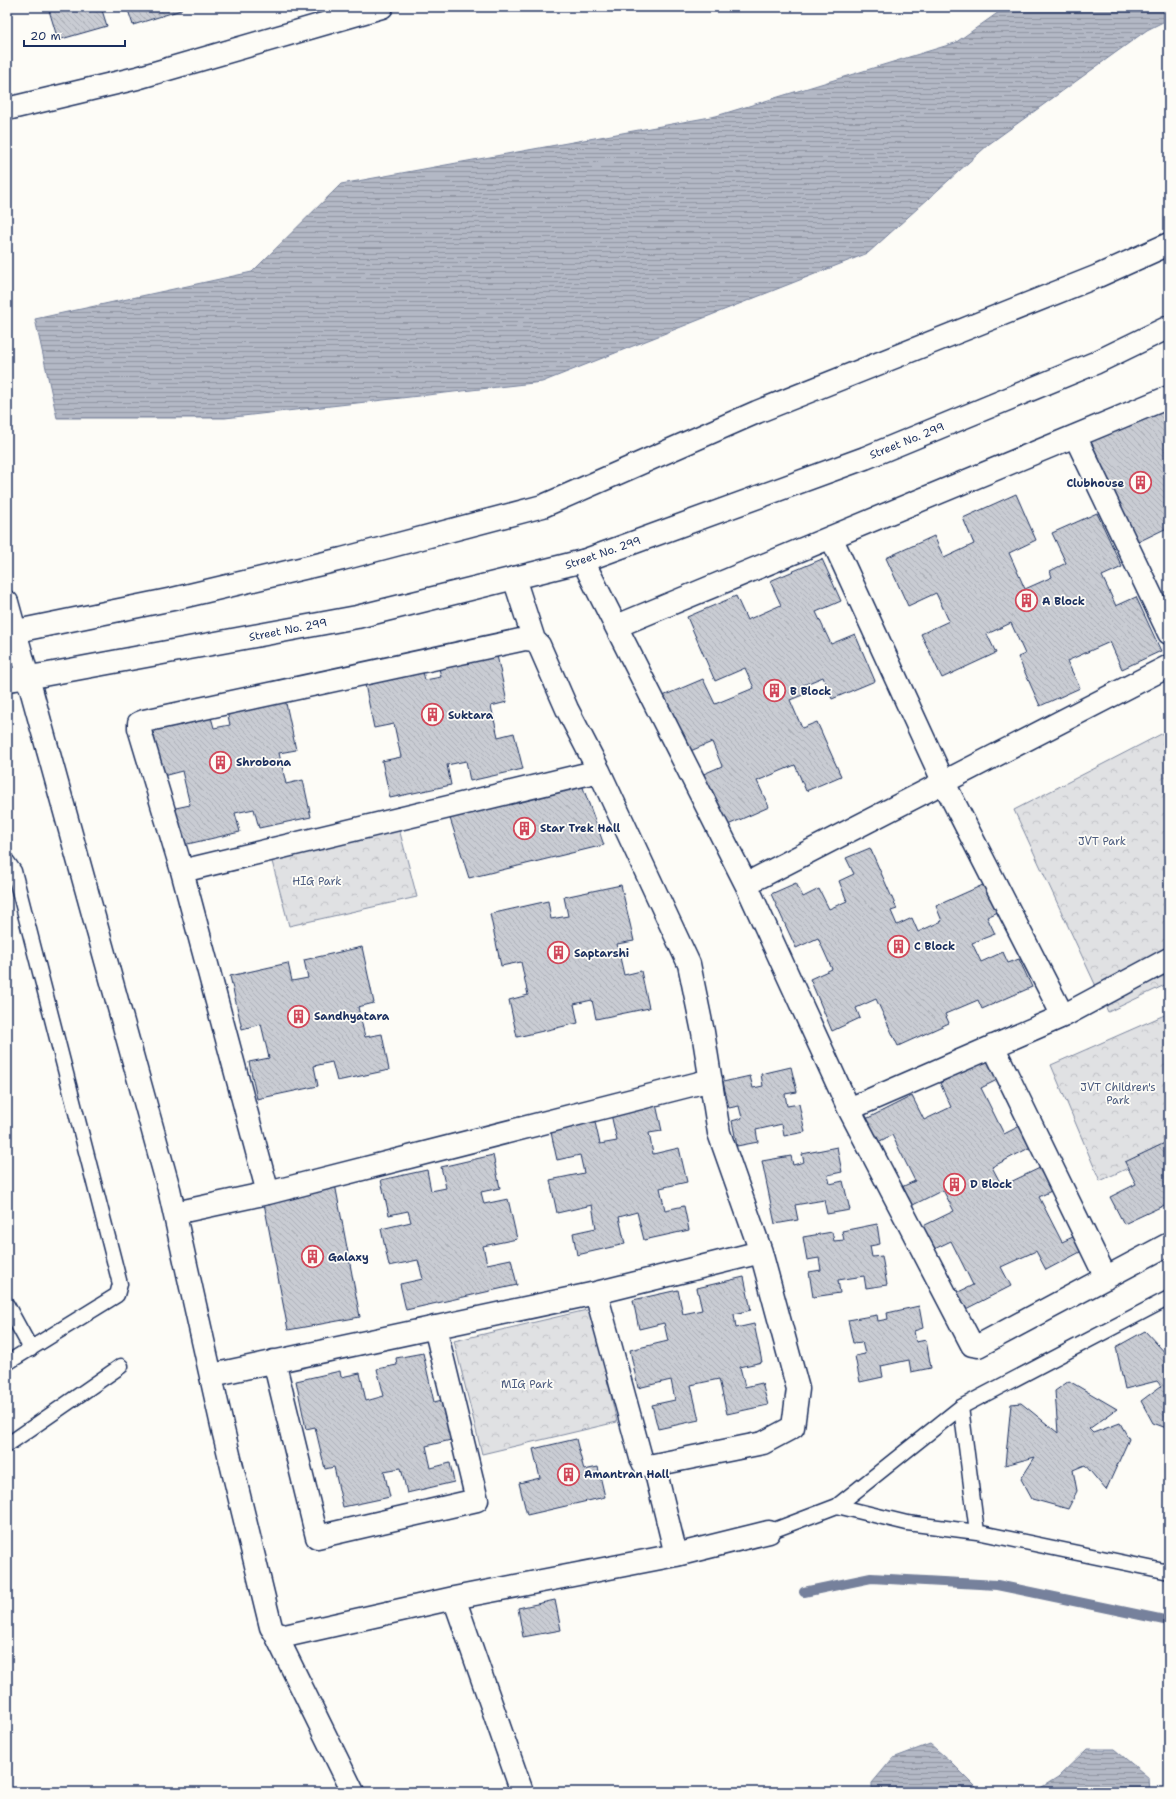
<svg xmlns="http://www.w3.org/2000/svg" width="1176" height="1799" viewBox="0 0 1176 1799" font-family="'Shantell Sans',sans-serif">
	<defs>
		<pattern id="park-crowns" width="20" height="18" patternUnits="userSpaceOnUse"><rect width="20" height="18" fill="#e0e1e3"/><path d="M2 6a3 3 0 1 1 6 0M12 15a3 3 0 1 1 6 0" fill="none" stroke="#c0c1c5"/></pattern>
		<pattern id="water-rules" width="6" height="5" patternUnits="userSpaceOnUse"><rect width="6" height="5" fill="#b3b8c5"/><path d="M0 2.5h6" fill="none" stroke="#9196a3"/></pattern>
		<pattern id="building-back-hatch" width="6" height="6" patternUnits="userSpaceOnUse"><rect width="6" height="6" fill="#c9ccd3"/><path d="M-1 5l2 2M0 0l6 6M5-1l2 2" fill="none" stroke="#acb0b8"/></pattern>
	</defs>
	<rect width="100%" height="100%" fill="#fdfcf7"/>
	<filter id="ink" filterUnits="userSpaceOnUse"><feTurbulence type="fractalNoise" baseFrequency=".025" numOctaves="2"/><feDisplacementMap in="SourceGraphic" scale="8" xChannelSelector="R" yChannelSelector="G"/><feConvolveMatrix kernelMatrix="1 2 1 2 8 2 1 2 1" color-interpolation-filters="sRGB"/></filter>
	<g filter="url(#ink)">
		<path fill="url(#park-crowns)" stroke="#7e88a0" d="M1169,730V983L1108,1012L1014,810Z
			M398,825L417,897L289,926L270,854Z
			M1169,1013V1149L1100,1181L1051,1065Z
			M591,1309L617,1422L482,1454L454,1341Z"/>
		<path fill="url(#water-rules)" stroke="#76819c" d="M1006,7H1169V19L1147,30L989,144L868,253L542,382L225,418H57L35,319L252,272L341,184L716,116L955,43Z
			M930,1744L950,1761L981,1792H872V1783L893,1758Z
			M1087,1749H1114L1149,1778L1150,1792H1034L1058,1777Z"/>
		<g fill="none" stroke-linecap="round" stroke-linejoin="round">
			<path stroke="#76819c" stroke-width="10" d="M804,1592L871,1578L997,1585L1169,1621"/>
		</g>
		<path fill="url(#building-back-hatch)" stroke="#1b2f5e" d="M48,7H101L107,26L58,40Z
			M127,7H181V10L133,25Z
			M1169,401V527L1138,542L1089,438Z
			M1016,494L1036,540L1009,553L1025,589L1052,577L1050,571L1066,563L1052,533L1097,513L1122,567L1102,576L1116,606L1136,597L1161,651L1122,669L1110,642L1067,661L1080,688L1040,706L1018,657L1025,654L1011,623L987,634L996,653L942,678L921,634L949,621L936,593L908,606L886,558L934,536L944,558L974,544L963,518Z
			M822,559L841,601L816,612L831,644L855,634L875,681L832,699L823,677L801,686L805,694L790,700L802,728L817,722L841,776L806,791L795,765L757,781L769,807L721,828L699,776L722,766L712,742L688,752L663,696L703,679L715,704L754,688L745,668L715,681L687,617L736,596L747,620L781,605L770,581Z
			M495,646L507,702L491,706L498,737L514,733L523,769L470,781L466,761L447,765L451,785L390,798L382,761L401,757L394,724L374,728L363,675L421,663L425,680L441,677L437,659Z
			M284,694L296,750L279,753L286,784L303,780L311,817L259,828L254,809L235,813L240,832L179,846L171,809L190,805L182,771L163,776L151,723L209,710L214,728L230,725L226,707Z
			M581,782L604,845L469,878L448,812Z
			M870,848L897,909L891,911L897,925L912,918L918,932L942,921L936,906L985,884L998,912L987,917L995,934L972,943L981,962L1003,952L1008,963L1019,959L1032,987L982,1009L978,1000L945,1014L949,1023L898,1046L876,999L856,1008L860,1018L832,1031L810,979L832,969L818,938L796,948L771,894L796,883L803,897L819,889L829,909L847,901L839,881L854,874L846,858Z
			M621,885L634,941L617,944L624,975L641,971L649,1008L596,1019L592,1000L574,1004L578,1023L517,1037L509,1000L528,995L521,962L501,966L490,914L548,901L551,919L568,916L564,897Z
			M362,947L374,1003L358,1007L365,1037L382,1034L389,1070L337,1081L332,1062L314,1066L318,1086L257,1099L249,1062L269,1058L261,1024L242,1029L230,976L288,963L292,981L308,978L304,960Z
			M987,1059L997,1080L981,1088L1004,1134L1020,1126L1031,1147L992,1167L1002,1186L1044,1166L1055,1189L1039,1197L1062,1242L1075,1236L1082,1251L1046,1270L1036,1251L1001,1267L1011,1286L958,1313L950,1296L973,1285L951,1241L928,1252L917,1229L954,1211L943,1190L907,1208L897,1189L915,1181L892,1135L874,1144L862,1121L912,1096L924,1120L951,1107L940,1083Z
			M791,1067L797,1092L785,1094L787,1106L799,1104L805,1132L784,1136L782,1124L756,1130L758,1142L737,1146L732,1121L742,1118L739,1106L729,1108L723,1082L750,1076L753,1088L763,1086L761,1074Z
			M656,1104L662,1131L649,1133L653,1154L679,1148L687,1182L660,1188L665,1210L684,1206L689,1230L644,1240L637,1212L619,1217L625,1244L577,1255L573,1233L596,1228L592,1205L557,1213L550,1180L584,1173L580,1155L557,1160L550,1128L594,1118L600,1144L617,1141L611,1114Z
			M1169,1141V1203L1124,1224L1110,1197L1136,1184L1125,1162Z
			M837,1147L842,1172L828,1175L830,1184L843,1181L850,1210L827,1214L824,1200L795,1205L798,1220L775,1224L762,1161L791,1156L793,1165L804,1162L802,1154Z
			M493,1155L500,1188L481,1192L484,1204L508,1199L517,1239L483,1246L487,1264L511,1259L517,1285L406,1310L400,1284L423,1279L418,1260L389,1266L381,1229L411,1222L408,1211L389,1215L381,1180L427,1170L431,1191L446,1188L441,1167Z
			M335,1184L360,1317L288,1330L263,1198Z
			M877,1224L880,1244L870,1246L872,1257L882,1256L887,1285L866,1288L864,1276L838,1280L840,1293L813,1297L809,1272L821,1270L819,1258L807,1260L803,1237L832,1232L834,1241L844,1240L842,1231Z
			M744,1277L751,1310L734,1314L736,1328L754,1324L762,1362L740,1367L745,1387L762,1383L768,1405L727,1414L719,1379L691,1385L699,1420L658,1429L652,1405L675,1400L671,1380L638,1388L630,1350L668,1341L664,1323L639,1329L633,1300L678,1290L683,1314L702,1310L697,1288Z
			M919,1306L923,1328L914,1331L916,1342L926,1340L931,1368L911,1372L909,1360L881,1366L883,1377L860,1382L855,1356L865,1354L862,1342L853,1343L848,1320L877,1315L878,1321L888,1319L887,1313Z
			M1145,1331L1169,1357V1429L1153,1423L1141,1401L1161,1386L1157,1381L1125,1389L1116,1347Z
			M423,1353L434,1402L442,1400L451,1440L426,1446L431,1468L450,1463L454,1482L407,1493L401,1468L384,1471L390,1497L343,1507L334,1467L325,1469L315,1427L306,1429L296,1381L340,1371L341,1377L360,1373L366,1401L384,1396L377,1369L397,1365L396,1358Z
			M1069,1381L1117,1409L1089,1429L1093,1433L1120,1423L1129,1439L1106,1490L1085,1465L1073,1470L1077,1491L1068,1509L1032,1499L1021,1479L1035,1457L1005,1465L1011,1404L1021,1403L1058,1433L1055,1391Z
			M576,1439L584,1470L598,1467L605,1497L527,1515L519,1483L540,1478L533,1449Z
			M555,1600L561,1630L523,1637L518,1608Z"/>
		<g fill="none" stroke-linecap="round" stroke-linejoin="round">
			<defs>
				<path id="lane" d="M7,861L14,871L120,1284L117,1295L7,1363
					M7,1305L31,1349
					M961,1407L977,1532
					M7,1445L121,1366
					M837,1506L907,1523L977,1532L1169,1572
					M769,1532L837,1506L961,1407L1169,1298"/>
				<path id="street" d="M7,109L137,78L382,7
					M1075,436L1169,633
					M831,537L944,783L1063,1016L1169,959
					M583,561L746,884L849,1109L972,1345L978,1346L1169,1244
					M514,578L534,640
					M7,602L169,1189L223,1430L271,1627L275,1633L285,1636L454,1598L676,1555L769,1532
					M617,626L1169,397
					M182,871L599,771
					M746,884L1169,666
					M993,1046L1106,1278
					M849,1109L1063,1016
					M268,1193L711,1080
					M175,1213L268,1193L182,871L139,728V723L144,721L525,639L534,640L539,645L567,709L599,771L689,964L703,1032L719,1133L761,1252L596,1293L212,1375
					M596,1293L641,1458L644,1464L649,1466L763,1443L793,1427L798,1389L761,1252
					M274,1361L317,1537L477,1500L435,1327
					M654,1465L676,1555
					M454,1598L522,1792
					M275,1633L353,1792"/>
				<path id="secondary" d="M7,633L173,599L342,559L543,506L757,412L1098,276L1169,244
					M7,680L43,675L357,617L583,561L865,458L1095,363L1169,327"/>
			</defs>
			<use href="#lane" stroke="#1b2f5e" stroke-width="17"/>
			<use href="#street" stroke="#1b2f5e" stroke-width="25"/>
			<use href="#secondary" stroke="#1b2f5e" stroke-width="25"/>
			<use href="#lane" stroke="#fdfcf7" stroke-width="14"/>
			<use href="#street" stroke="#fdfcf7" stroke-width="22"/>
			<use href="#secondary" stroke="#fdfcf7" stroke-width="22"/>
		</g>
	</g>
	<defs>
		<symbol id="building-ring" viewBox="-11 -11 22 22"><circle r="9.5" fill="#fdfcf7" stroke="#d1495b" stroke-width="1.5"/><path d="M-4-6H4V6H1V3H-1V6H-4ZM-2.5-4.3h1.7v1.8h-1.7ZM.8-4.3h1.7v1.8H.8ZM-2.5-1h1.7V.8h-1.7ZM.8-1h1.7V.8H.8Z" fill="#d1495b"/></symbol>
	</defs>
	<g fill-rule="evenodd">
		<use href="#building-ring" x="1128" y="470" width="25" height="25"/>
		<use href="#building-ring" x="1014" y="588" width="25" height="25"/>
		<use href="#building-ring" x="762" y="678" width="25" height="25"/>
		<use href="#building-ring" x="420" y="702" width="25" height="25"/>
		<use href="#building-ring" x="208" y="750" width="25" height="25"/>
		<use href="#building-ring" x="512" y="816" width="25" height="25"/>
		<use href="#building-ring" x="886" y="934" width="25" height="25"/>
		<use href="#building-ring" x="546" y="940" width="25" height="25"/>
		<use href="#building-ring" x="286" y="1004" width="25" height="25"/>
		<use href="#building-ring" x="942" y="1172" width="25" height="25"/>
		<use href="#building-ring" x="300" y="1244" width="25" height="25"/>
		<use href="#building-ring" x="556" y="1462" width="25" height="25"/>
	</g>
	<g text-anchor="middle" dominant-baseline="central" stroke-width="3.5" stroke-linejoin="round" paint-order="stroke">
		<g font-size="11" fill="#1b2f5e" stroke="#fdfcf7">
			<text transform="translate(907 441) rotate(-22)">Street No. 299</text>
			<text transform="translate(603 553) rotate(-19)">Street No. 299</text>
			<text transform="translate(288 630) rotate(-11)">Street No. 299</text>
		</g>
		<g font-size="11" font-weight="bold" fill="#1b2f5e" stroke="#fdfcf7" text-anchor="start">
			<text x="1124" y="483" text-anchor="end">Clubhouse</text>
			<text x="1042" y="601">A Block</text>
			<text x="790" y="691">B Block</text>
			<text x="448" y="715">Suktara</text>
			<text x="236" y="762">Shrobona</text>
			<text x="540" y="828">Star Trek Hall</text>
			<text x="914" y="946">C Block</text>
			<text x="574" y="953">Saptarshi</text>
			<text x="314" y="1016">Sandhyatara</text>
			<text x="970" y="1184">D Block</text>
			<text x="328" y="1257">Galaxy</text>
			<text x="584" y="1474">Amantran Hall</text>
		</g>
		<g font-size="11" fill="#4c5c7f" stroke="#fdfcf7">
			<text x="1102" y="841">JVT Park</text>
			<text x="317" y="881">HIG Park</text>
			<text x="1118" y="1087">JVT Children's<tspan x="1118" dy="13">Park</tspan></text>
			<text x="527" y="1384">MIG Park</text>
		</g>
	</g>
	<rect width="1176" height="1799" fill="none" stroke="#fdfcf7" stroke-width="24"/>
	<rect x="12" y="12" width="1152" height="1775" fill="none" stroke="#1b2f5e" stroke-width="1.5" filter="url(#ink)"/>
	<path d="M24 40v6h101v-6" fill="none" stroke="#1b2f5e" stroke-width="2"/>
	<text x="30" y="40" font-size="12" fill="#1b2f5e" stroke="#fdfcf7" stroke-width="3" paint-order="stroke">20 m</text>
</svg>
